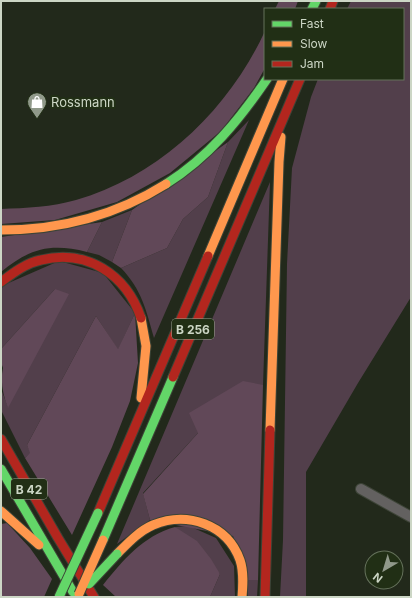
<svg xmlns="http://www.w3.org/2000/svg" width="412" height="598" viewBox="0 0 412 598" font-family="Inter,sans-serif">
	<rect width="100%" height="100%" fill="#22291b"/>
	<path fill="#523f4b" d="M351,1H411V297L358,383L306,472V597H280L283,540L287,264L292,168L311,97L318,79H403V9H347Z
		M249,120L154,338C146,310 142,290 121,268L167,248L183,219L208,197L228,142Z
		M270,182L263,385L198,433L143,493L150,520L117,544Z
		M132,210L112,262L99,255L87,252L102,222Z
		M59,261L103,273L135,313L118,350L96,316L27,445L31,453L25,458L1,410V389L8,407L55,289L1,349V289L4,285Z
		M189,526L216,538L234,566L235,597H210L220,574L175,527Z
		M248,580H258L257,597H248Z"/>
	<path fill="#614858" d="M279,1H298L295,9H275Z
		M265,31V68L254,88L221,131L170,173L117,202L55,220L1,224V209C26,208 52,207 76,200C160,176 229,109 265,31Z
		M228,142L208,197L183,219L167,248L121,268L112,262L132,210Z
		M102,222L87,252C51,243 30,248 1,272V237Z
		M55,289L69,294L8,408C3,395 0,381 3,368L1,362V349Z
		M135,313L138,363L130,401L112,447L72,535L25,458L30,453L27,445L96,316L118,349Z
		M243,381L263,385L258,580H248L233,536L150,520L143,494L198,433L189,413Z
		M7,523L30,548L52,579L44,597H1V524Z
		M175,527L197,541L211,559L220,574L210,597H116L103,585C123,560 143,536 175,527Z"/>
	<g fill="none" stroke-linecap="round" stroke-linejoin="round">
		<defs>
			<path id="street" d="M361,489L411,517"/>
			<path id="fast" d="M312,9L316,1
				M166,184C209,157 239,120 267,79
				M1,469L73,592
				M103,540L173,377"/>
			<path id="slow" d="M1,230C61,230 115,216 166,184
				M208,256L283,79
				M141,398L146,346L141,318
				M270,430L279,162L281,137
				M1,511L39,545
				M117,554C128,543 139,531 153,525C187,511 227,524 240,560C244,572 243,585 242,597"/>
			<path id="jam" d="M330,9L333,1
				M1,282C13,273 26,263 41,260C87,249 126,274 141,318
				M173,377L300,79
				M1,439L58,538L94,597
				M98,513L208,256
				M265,597L270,430"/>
		</defs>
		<use href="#street" stroke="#3d4437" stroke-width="12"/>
		<use href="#fast" stroke="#3d4437" stroke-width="11"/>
		<use href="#slow" stroke="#3d4437" stroke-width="11"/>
		<use href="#jam" stroke="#3d4437" stroke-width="11"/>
		<use href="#street" stroke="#636160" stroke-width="10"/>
		<use href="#fast" stroke="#63d668" stroke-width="9"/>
		<use href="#slow" stroke="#ff974d" stroke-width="9"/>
		<use href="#jam" stroke="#b3261e" stroke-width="9"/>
		<defs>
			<path id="fast-bridge" d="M89,584L117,554
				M59,597L98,513"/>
			<path id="slow-bridge" d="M79,594L103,540"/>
		</defs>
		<use href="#fast-bridge" stroke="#3d4437" stroke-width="11" stroke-linecap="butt"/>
		<use href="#slow-bridge" stroke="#3d4437" stroke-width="11" stroke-linecap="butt"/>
		<use href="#fast-bridge" stroke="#63d668" stroke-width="9"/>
		<use href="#slow-bridge" stroke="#ff974d" stroke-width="9"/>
	</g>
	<defs>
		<symbol id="shop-pin" viewBox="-11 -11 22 30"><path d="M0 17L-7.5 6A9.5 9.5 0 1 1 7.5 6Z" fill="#90998a" stroke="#212f15"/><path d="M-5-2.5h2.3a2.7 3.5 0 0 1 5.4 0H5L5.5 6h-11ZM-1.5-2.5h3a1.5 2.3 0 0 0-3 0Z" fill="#fff"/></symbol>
	</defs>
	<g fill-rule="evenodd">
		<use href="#shop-pin" x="26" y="91" width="22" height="30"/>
	</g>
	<g text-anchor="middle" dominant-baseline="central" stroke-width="4" stroke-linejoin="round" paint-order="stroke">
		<g fill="#212f15" stroke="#99a490" stroke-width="1">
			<rect x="172" y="319" width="42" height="20" rx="3"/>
			<rect x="11" y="479" width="36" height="20" rx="3"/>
		</g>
		<g font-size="12" font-weight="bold" fill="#ccd6c5">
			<text x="193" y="329">B 256</text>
			<text x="29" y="489">B 42</text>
		</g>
		<g font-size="13" fill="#ccd6c5" stroke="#212f15" text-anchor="start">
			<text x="51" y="102">Rossmann</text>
		</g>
	</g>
	<rect width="412" height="598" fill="none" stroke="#ccd6c5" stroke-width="4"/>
	<rect x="264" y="8" width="140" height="72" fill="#212f15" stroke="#65725b"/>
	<rect x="272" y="21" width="20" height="6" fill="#63d668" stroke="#65725b"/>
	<text x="300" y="28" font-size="12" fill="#ccd6c5">Fast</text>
	<rect x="272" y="41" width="20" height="6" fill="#ff974d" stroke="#65725b"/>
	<text x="300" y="48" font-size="12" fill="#ccd6c5">Slow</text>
	<rect x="272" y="61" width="20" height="6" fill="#b3261e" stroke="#65725b"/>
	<text x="300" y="68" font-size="12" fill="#ccd6c5">Jam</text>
	<g transform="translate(384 570) rotate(218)"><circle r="19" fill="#212f15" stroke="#65725b"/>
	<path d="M0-3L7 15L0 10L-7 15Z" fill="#90998a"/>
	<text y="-6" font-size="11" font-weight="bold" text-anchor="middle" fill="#ccd6c5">N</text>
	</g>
</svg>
